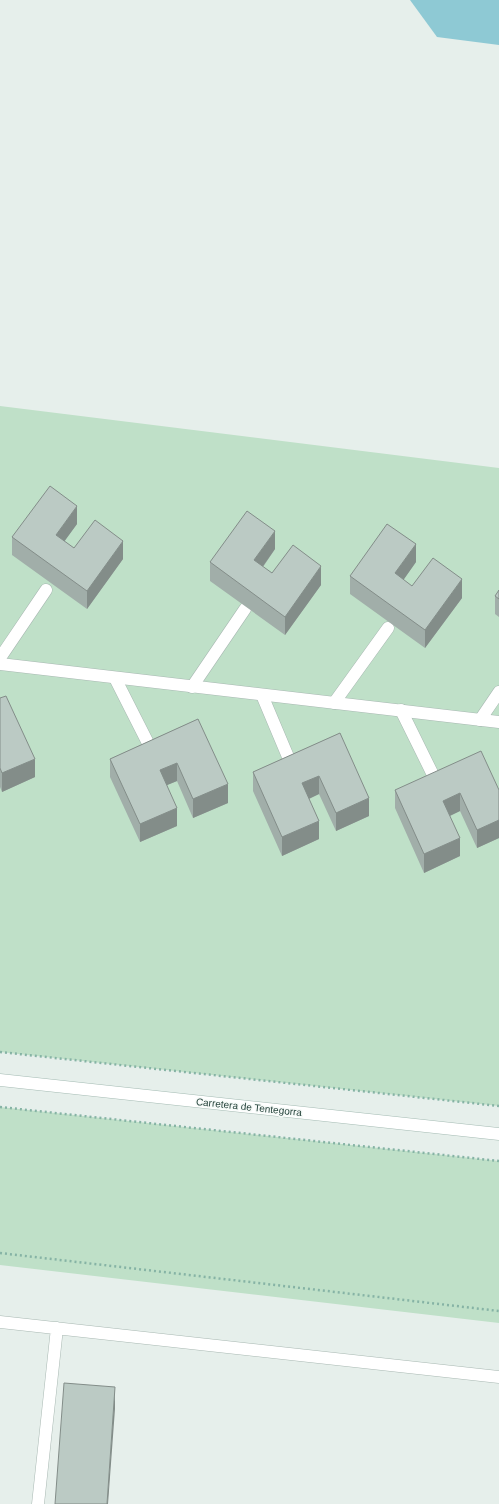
<svg xmlns="http://www.w3.org/2000/svg" width="499" height="1504" viewBox="0 0 499 1504" font-family="Helvetica,sans-serif">
	<rect width="100%" height="100%" fill="#e6efeb"/>
	<path fill="#bfe0c8" d="M0,406L499,468V1106L0,1052Z
		M0,1107L499,1161V1323L0,1265Z"/>
	<path fill="#8ec9d4" d="M410,0H499V45L437,37Z"/>
	<g fill="none" stroke-linecap="round" stroke-linejoin="round">
		<defs>
			<path id="service" d="M0,658L46,590
				M115,678L153,753
				M192,687L245,609
				M262,695L294,771
				M334,703L388,628
				M401,710L438,785
				M480,720L499,692
				M0,1322L499,1377
				M38,1504L57,1328"/>
			<path id="minor" d="M0,664L499,722"/>
			<path id="secondary" d="M0,1080L499,1134"/>
		</defs>
		<use href="#service" stroke="#a8b8b2" stroke-width="13"/>
		<use href="#minor" stroke="#a8b8b2" stroke-width="13"/>
		<use href="#secondary" stroke="#a4bbb3" stroke-width="13"/>
		<path stroke="#86b3a5" stroke-width="2.5" stroke-dasharray="2 3" stroke-linecap="butt" d="M0,1052L499,1106
			M0,1107L499,1161
			M0,1253L499,1311"/>
		<use href="#service" stroke="#fff" stroke-width="12"/>
		<use href="#minor" stroke="#fff" stroke-width="12"/>
		<use href="#secondary" stroke="#fff" stroke-width="12"/>
	</g>
	<path fill="#a1aea9" d="M77,524L64,541L74,548L123,559L87,609L12,555V537Z
		M275,549L263,567L272,573L321,585L285,635L210,581V562Z
		M416,562L403,580L412,586L462,598L425,648L350,594V576Z
		M499,590V617L495,614V596Z
		M0,698L35,777L2,792L0,787Z
		M198,719L228,803L193,818L177,781L167,785L177,826L140,842L110,777V759Z
		M340,733L369,816L336,831L319,794L309,799L319,839L282,856L253,791V772Z
		M395,790H499V838L477,848L460,811L450,816L460,856L424,873L395,808Z"/>
	<path fill="#838d89" d="M77,506V524L56,553V535Z
		M275,531V549L254,579V560Z
		M123,541V559L87,609V591Z
		M416,544V562L395,592V573Z
		M321,566V585L285,635V617Z
		M462,579V598L425,648V630Z
		M35,759V777L2,792V773Z
		M177,763V781L160,788V770Z
		M319,776V794L302,802V783Z
		M228,784V803L193,818V799Z
		M460,793V811L443,819V801Z
		M369,798V816L336,831V813Z
		M177,808V826L140,842V824Z
		M499,820V838L477,848V830Z
		M319,821V839L282,856V837Z
		M460,838V856L424,873V854Z
		M115,1387V1409L108,1504H107Z"/>
	<path fill="#bbcac4" stroke="#838d89" d="M50,486L77,506L56,535L74,548L95,520L123,541L87,591L12,537Z
		M247,511L275,531L254,560L272,573L293,545L321,566L285,617L210,562Z
		M387,524L416,544L395,573L412,586L433,558L462,579L425,630L350,576Z
		M499,590V599L495,596Z
		M6,696L35,759L2,773L0,768V698Z
		M198,719L228,784L193,799L177,763L160,770L177,808L140,824L110,759Z
		M340,733L369,798L336,813L319,776L302,783L319,821L282,837L253,772Z
		M481,751L499,790V820L477,830L460,793L443,801L460,838L424,854L395,790Z
		M64,1383L115,1387L107,1504H55Z"/>
	<g text-anchor="middle" dominant-baseline="central" stroke-width="3" stroke-linejoin="round" paint-order="stroke">
		<g font-size="10" fill="#24423a" stroke="#f7fbf9">
			<text transform="translate(249 1107) rotate(6)">Carretera de Tentegorra</text>
		</g>
	</g>
</svg>
